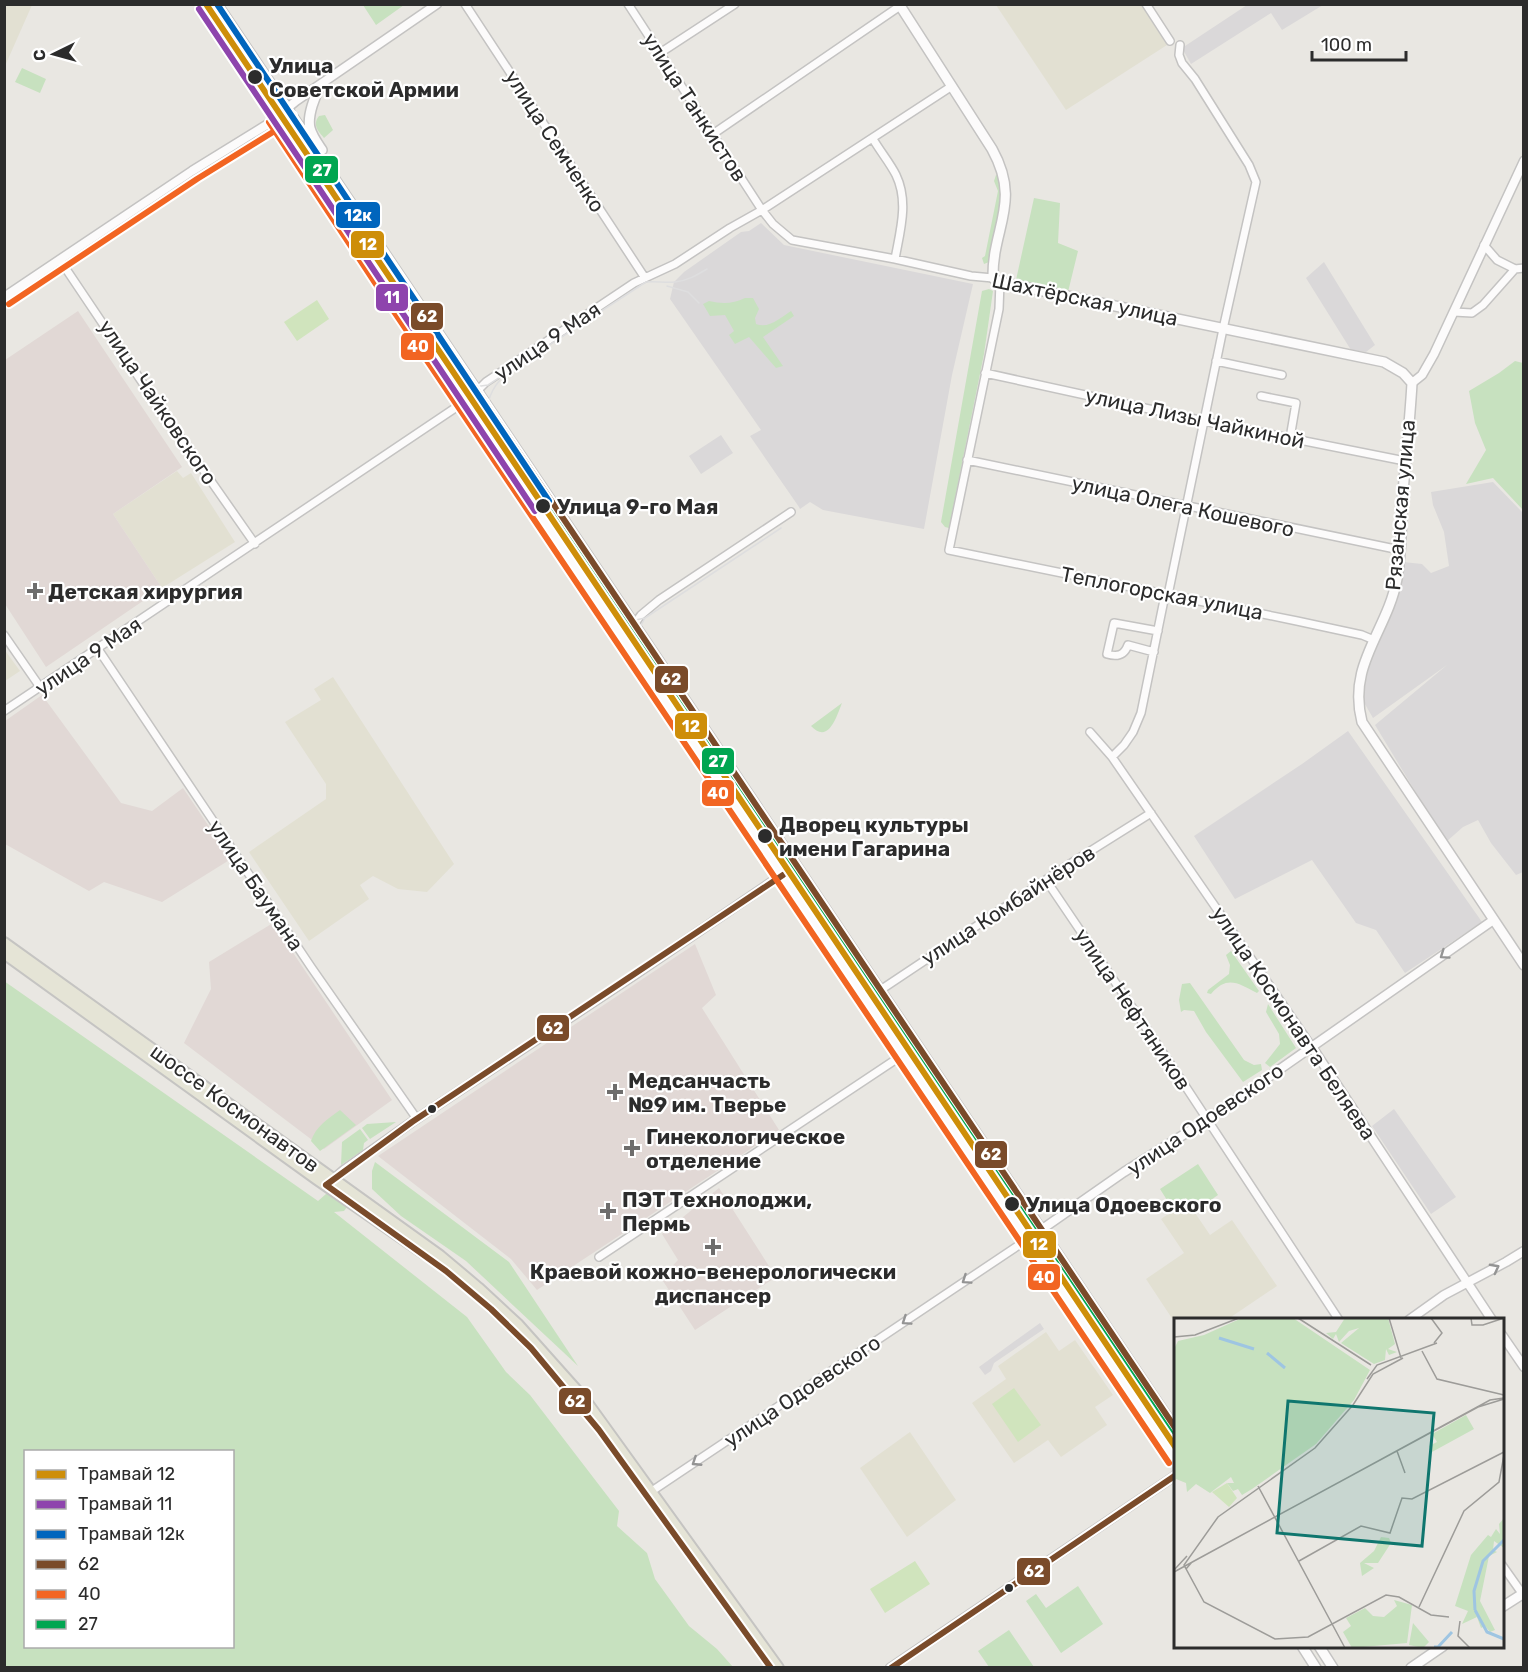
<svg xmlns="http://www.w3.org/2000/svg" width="1528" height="1672" viewBox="0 0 1528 1672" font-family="Rubik,sans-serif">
	<rect width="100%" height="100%" fill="#e9e7e2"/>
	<path fill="#dad8d9" d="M1247,5H1323L1282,30L1271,13L1191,64L1182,48Z
		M761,223L784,245L973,284L952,375L924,529L823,510L810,502L800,509L799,507L750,436L761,430L670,299L674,282L684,272L741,232L749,231Z
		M1324,262L1375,345L1366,352L1351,350L1306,278Z
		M721,435L733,453L701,474L689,456Z
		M1493,482L1523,513V872L1516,875L1491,843L1478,820L1463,827L1446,842L1375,725L1447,665L1373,718L1362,699L1369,664L1393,612L1403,562L1422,564L1431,573L1449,566L1444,532L1433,505L1431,492Z
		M1348,731L1482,922L1405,973L1376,930L1356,923L1312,860L1235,899L1194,836L1302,764Z
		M1394,1109L1456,1197L1431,1214L1372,1126Z
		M1040,1323L1044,1329L994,1363L991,1371L985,1375L979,1367Z"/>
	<path fill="#e2e0d2" d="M5,4L32,5L5,66L4,5Z
		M996,5H1141L1167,45L1066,110Z
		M177,471L183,478L191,473L235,542L162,588L113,514Z
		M4,649L20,671L5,681H4Z
		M333,677L454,864L427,892L398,889L373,876L360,885L369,899L309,941L249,852L326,799V784L285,722L321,700L314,689Z
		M1187,1201L1210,1235L1232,1220L1277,1286L1228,1319L1176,1320L1175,1323L1146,1279L1184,1253L1161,1219Z
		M1046,1332L1059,1351L1075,1340L1113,1395L1095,1407L1107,1425L1061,1457L1048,1440L1014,1463L972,1403L1006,1379L998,1366Z
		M910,1432L956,1500L907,1537L860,1468Z"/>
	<path fill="#e1d8d5" d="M78,311L182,467L113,514L162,588L46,667L5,604V360Z
		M42,695L121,803L152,811L183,788L231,859L162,902L104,882L89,891L5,844V721Z
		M273,923L392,1100L324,1149L184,1043L211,989L209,962Z
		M695,944L716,995L702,1008L779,1130L537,1290L511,1259L378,1156Z
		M719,1188L776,1277L695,1330L661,1278L678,1260L662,1234Z"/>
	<path fill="#c7e1bf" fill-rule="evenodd" d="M363,5H404L376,25Z
		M22,68L46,79L40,93L15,82Z
		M325,115L333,130L324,138C318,131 312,125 319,116Z
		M996,175L998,176C1005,206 996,234 989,262L984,264L982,258L985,256L998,191L994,181Z
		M1034,198L1060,203L1058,243L1078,251L1068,292L1016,280Z
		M989,289L993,291L984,354L949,528L945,527L941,522L982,291Z
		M745,298H753L759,309L755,318L756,324C769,329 780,318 791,311L794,316L763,337L783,366L776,368L749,337L735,344L729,335L734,331L725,315L710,316L703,304L709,301C722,304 733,304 745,298Z
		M1515,361L1523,363V510L1493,478L1466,484L1486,450L1475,423L1469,391L1499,373Z
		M842,703C837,715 829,745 811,726Z
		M1231,951L1259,991L1257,993C1238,983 1227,975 1211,994L1207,993L1208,990L1229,974L1230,965L1226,955Z
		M4,981L318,1201L326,1194H328L347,1207L344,1211L334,1212L467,1317L506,1372L530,1395L619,1511L617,1526L647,1553L655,1579L689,1626L717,1649L733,1667H5ZM26,1452H232V1646H26Z
		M1190,983L1244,1060L1254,1065L1261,1064L1262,1070L1243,1082L1206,1032L1194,1011L1184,1010L1181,1012L1179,1000L1182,984Z
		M1268,1004L1296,1048L1270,1067L1265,1063L1280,1044L1279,1034L1266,1012Z
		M340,1110L356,1125L320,1151L311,1141C316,1126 328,1119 340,1110Z
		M396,1122L370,1139L362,1128L367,1124Z
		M360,1129L368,1140L364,1143L363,1150L341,1165L342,1142Z
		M375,1162L509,1262L578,1366L466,1261L401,1216L372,1189V1171Z
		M1198,1164L1218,1195L1195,1211L1186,1198L1172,1208L1160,1189Z
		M1078,1586L1103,1624L1061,1653L1026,1601L1036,1594L1046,1608Z
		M1009,1630L1034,1667H989L978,1651Z"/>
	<path fill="#d0e4bd" d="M317,300L329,319L297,341L284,322Z
		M1014,1388L1041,1425L1018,1442L992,1404Z
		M915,1561L930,1584L885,1613L870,1589Z"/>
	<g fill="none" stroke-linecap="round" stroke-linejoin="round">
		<defs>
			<path id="minor" d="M465,4L645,278
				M628,4L762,210L773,224L792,240L895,259L971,276L993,278
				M1146,4L1170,41
				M660,53L735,4
				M713,134L900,6
				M873,139C880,151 890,163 896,175C909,202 900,231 895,259
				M1484,245L1497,260L1515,269L1524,268
				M60,260L148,391L255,544
				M1000,282L999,309L949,550L1297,621L1362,635L1374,640
				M1454,312L1472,313L1483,305L1515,269
				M1216,361L1282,375
				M985,373L1204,421L1405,461
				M1261,396L1296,403L1290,438
				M967,460L1400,550
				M1168,595L1223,329L1256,182L1249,165L1195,79L1182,63L1179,55L1180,45
				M4,635L40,687
				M624,638L641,615L659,600L791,512
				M98,649L311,967L417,1119
				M1154,652L1128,645C1124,656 1117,657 1107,654L1114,623L1158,631
				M4,711L470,398L486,382L634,283L675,264L730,228L762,210L952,86
				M1090,732L1112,757L1312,1047
				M1112,757L1124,745L1133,732L1141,713L1165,595
				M1046,880L1180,1078L1339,1320
				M867,999L1065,867L1151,813
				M599,1257L904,1054
				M646,1495L1028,1239
				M1502,1565L1524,1596"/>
			<path id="tertiary" d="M4,297L192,171L268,124L296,101L437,4
				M1412,383L1422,375L1434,354L1524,161
				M1312,1047L1492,1320
				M329,1183L344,1170L412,1122L636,974L795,866
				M1028,1239L1124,1172L1207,1120L1492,921
				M1409,1320L1444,1295L1506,1262L1524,1251
				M1502,1335L1524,1367
				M890,1668L1176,1475"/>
			<path id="secondary" d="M202,4L400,305L1176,1458
				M217,4L1176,1430
				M899,4L992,149C1022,203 992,227 993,278L1000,282L1384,362L1403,373L1412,383C1410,419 1406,456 1403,492C1401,521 1402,551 1397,579C1387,632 1347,664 1362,722L1524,965
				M321,85C315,95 307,116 310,128C312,136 318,144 322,150
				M1502,1607L1524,1593
				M1302,1646L1316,1668
				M1319,1646L1333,1668
				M1411,1668L1443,1646"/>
			<path id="primary" d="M4,943L440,1256L478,1288L518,1325L584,1399L778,1668
				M4,953L317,1179L424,1253"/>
		</defs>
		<use href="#minor" stroke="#c4c3c2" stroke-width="10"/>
		<use href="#tertiary" stroke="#c4c3c2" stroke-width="11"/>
		<use href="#secondary" stroke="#c4c3c2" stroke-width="12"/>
		<use href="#primary" stroke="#c5c4c2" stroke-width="14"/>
		<use href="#minor" stroke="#fcfbfb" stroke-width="7"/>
		<use href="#tertiary" stroke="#fcfbfb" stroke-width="8"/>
		<use href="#secondary" stroke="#fcfbfb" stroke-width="9"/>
		<use href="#primary" stroke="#e5e4d6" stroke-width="10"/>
		<path stroke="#dededf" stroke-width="1.5" d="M667,286L688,292L699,303
			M463,381L474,387L488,385L646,282C656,281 665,283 675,282C687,281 697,275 707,269
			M489,426C485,408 488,394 500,380
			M615,615L631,621L645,618L781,528
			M638,642V631L645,618"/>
		<defs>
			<path id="bus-1" d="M217,4L1176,1429
				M326,1185L446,1271L491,1309L531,1348L599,1430L771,1668
				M326,1185L412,1122L783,875
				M891,1668L1176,1475"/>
			<path id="bus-2" d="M269,122L393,310L1169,1463
				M9,304L197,179L273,132L293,115"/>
			<path id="bus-3" d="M213,4L407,300L1176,1441"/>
		</defs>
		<use href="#bus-1" stroke="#fff" stroke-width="10"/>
		<use href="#bus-2" stroke="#fff" stroke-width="10"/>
		<use href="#bus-3" stroke="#fff" stroke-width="10"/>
		<use href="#bus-1" stroke="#7a4b2a" stroke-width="6"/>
		<use href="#bus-2" stroke="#f26522" stroke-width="6"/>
		<use href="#bus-3" stroke="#00a651" stroke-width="6"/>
		<defs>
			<path id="tram-1" d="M206,4L1176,1448"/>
			<path id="tram-2" d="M199,9L535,511"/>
			<path id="tram-3" d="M217,4L549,501"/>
		</defs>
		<use href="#tram-1" stroke="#fff" stroke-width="10"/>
		<use href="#tram-2" stroke="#fff" stroke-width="10"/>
		<use href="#tram-3" stroke="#fff" stroke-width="10"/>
		<use href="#tram-1" stroke="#ce8e09" stroke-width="6"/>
		<use href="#tram-2" stroke="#8e44ad" stroke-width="6"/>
		<use href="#tram-3" stroke="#0065bd" stroke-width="6"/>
	</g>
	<defs><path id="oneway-chevron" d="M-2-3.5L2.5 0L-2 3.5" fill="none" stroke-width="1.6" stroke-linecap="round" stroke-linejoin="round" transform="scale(1.5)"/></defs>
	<g stroke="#949494">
		<use href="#oneway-chevron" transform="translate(1444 955) rotate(145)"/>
		<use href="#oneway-chevron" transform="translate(1495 1268) rotate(-28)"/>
		<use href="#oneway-chevron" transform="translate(966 1280) rotate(146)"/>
		<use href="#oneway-chevron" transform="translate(906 1321) rotate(146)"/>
		<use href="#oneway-chevron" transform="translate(696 1462) rotate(147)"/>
	</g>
	<g fill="#2c2c2c" stroke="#fff" stroke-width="2">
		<circle cx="255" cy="77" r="8"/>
		<circle cx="543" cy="506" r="8"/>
		<circle cx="765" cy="836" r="8"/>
		<circle cx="432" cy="1109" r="5"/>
		<circle cx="1012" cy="1204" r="8"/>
		<circle cx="1009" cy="1588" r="5"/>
	</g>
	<g fill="#6e6d6c" stroke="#fff" stroke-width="2">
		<path d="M32 582h6v6h6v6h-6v6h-6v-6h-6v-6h6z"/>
		<path d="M612 1083h6v6h6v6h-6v6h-6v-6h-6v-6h6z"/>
		<path d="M629 1139h6v6h6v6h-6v6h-6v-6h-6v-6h6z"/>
		<path d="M605 1202h6v6h6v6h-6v6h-6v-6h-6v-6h6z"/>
		<path d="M710 1238h6v6h6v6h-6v6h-6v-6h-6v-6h6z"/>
	</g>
	<g text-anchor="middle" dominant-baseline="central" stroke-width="4.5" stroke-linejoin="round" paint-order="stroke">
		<g font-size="21" font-weight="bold" fill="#2c2c2c" stroke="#fff" text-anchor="start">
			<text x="269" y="65">Улица<tspan x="269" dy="24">Советской Армии</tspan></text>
			<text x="557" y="506">Улица 9-го Мая</text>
			<text x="779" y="824">Дворец культуры<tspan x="779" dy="24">имени Гагарина</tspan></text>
			<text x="1026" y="1204">Улица Одоевского</text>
		</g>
		<g font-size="21" fill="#2c2c2c" stroke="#fff">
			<text transform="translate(695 107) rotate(57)">улица Танкистов</text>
			<text transform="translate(555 141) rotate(57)">улица Семченко</text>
			<text transform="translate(1085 299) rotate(12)">Шахтёрская улица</text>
			<text transform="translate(547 341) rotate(-34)">улица 9 Мая</text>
			<text transform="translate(158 402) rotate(56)">улица Чайковского</text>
			<text transform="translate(1195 418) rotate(12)">улица Лизы Чайкиной</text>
			<text transform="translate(1400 505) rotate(-85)">Рязанская улица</text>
			<text transform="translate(1183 506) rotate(12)">улица Олега Кошевого</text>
			<text transform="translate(1162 593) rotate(11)">Теплогорская улица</text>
			<text transform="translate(88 656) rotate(-34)">улица 9 Мая</text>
			<text transform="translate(256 885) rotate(56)">улица Баумана</text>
			<text transform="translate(1008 905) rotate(-33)">улица Комбайнёров</text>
			<text transform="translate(1133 1009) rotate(56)">улица Нефтяников</text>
			<text transform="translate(1294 1023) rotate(56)">улица Космонавта Беляева</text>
			<text transform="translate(235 1108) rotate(36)">шоссе Космонавтов</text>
			<text transform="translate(1205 1119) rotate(-34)">улица Одоевского</text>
			<text transform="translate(802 1391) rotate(-34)">улица Одоевского</text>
		</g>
		<g font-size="21" font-weight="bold" fill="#2c2c2c" stroke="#fff" text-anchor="start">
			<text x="48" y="591">Детская хирургия</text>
			<text x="628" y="1080">Медсанчасть<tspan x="628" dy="24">№9 им. Тверье</tspan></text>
			<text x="646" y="1136">Гинекологическое<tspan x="646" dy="24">отделение</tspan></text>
			<text x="622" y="1199">ПЭТ Технолоджи,<tspan x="622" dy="24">Пермь</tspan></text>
			<text x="713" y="1271" text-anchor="middle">Краевой кожно-венерологически<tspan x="713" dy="24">диспансер</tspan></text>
		</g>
	</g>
	<g transform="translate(1174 1318)">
		<rect width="330" height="330" fill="#e9e7e2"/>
		<path d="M68,0H119L196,52L180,82L142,126L78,171L68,177L64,171L59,173L53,165H60L57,159L36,175L22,166L13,174L12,165L2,161L0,167V31L4,23L30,17ZM171,0H214L221,26L214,31L223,34L215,37L212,31L211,42L200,46L167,25L185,10L175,13L165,24L162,16L159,21L152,15L162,14ZM292,97L300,111L258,134L255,128L263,124L258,116ZM330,200V230L320,223L319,232L323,234L315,238L306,283L321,312L316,314L311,308L307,310L303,299L288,306L294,293L281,288L297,237L314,217L317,219L322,211L326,216L325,206ZM207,219L215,220L217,225L204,245H190L200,250L188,258L186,245L200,233ZM220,282L238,287L233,325L178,330L169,314L177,308L172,300L191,290L199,298L210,299L223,288ZM239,305L255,324L249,330L235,327Z" fill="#c7e1bf"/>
		<path d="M53,165L63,180L55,189L38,174Z" fill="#d0e4bd"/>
		<path fill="none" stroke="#9ec5e2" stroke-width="3" d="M45,20L80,31M93,35L111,50M301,292L300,273L309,243L330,222M301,292L313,314L330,321M260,329H264L278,314"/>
		<path fill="none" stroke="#9d9c99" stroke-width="1.5" d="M124,0L197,47M215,0L227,40M257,0L268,15L260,25M297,0L298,7H309L330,0M0,19L21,17L65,0M248,33L263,61L330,77M229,40L199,56L179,87L141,130L44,199L10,247L30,284L101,321L134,319L212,277L225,279L257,297L275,299M193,61L203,47L263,25M223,133L231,155M84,168L171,330M125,243L187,208L216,215L228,180L238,181L330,134M12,251L18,244L304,89L330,81M0,252L13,238M0,254L316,82L330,80M245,289L290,193L325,164L330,137M286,303L284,318L296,330"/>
		<path fill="#0f766e" fill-opacity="0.15" stroke="#0f766e" stroke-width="3" d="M114,83L260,95L248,228L103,215Z"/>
		<rect width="330" height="330" fill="none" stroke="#2c2c2c" stroke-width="3"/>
	</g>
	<g stroke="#fff" stroke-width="2">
		<rect x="304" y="155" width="35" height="29" rx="6" fill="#00a651"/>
		<rect x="335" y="201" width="46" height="28" rx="6" fill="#0065bd"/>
		<rect x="350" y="230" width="35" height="29" rx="6" fill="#ce8e09"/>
		<rect x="375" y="283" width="34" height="29" rx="6" fill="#8e44ad"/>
		<rect x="410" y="302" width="34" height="29" rx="6" fill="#7a4b2a"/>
		<rect x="400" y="332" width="35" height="29" rx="6" fill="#f26522"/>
		<rect x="654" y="665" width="35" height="29" rx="6" fill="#7a4b2a"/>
		<rect x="674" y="712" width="34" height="28" rx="6" fill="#ce8e09"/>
		<rect x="701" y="747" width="34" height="28" rx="6" fill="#00a651"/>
		<rect x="701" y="779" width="34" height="28" rx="6" fill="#f26522"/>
		<rect x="536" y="1014" width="34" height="28" rx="6" fill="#7a4b2a"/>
		<rect x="974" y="1140" width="34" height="29" rx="6" fill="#7a4b2a"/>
		<rect x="1022" y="1230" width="35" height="29" rx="6" fill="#ce8e09"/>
		<rect x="1027" y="1263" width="34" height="28" rx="6" fill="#f26522"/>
		<rect x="558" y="1387" width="34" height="28" rx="6" fill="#7a4b2a"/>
		<rect x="1016" y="1557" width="35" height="29" rx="6" fill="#7a4b2a"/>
	</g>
	<g font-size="16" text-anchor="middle" font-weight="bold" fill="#fff">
		<text x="322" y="176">27</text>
		<text x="358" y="221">12к</text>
		<text x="368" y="250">12</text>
		<text x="392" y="303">11</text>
		<text x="427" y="322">62</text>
		<text x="418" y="352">40</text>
		<text x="671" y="685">62</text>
		<text x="691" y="732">12</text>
		<text x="718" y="767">27</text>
		<text x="718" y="799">40</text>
		<text x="553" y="1034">62</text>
		<text x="991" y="1160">62</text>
		<text x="1039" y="1250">12</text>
		<text x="1044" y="1283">40</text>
		<text x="575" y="1407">62</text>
		<text x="1034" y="1577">62</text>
	</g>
	<rect width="1528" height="1672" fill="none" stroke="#2c2c2c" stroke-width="12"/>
	<rect x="24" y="1450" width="210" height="198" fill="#ffffff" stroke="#ababab" stroke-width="1.5"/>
	<rect x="36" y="1470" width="30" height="9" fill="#ce8e09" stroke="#ababab" stroke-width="1.5"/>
	<text x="78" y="1480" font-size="18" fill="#2c2c2c">Трамвай 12</text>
	<rect x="36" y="1500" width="30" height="9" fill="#8e44ad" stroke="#ababab" stroke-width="1.5"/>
	<text x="78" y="1510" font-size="18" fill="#2c2c2c">Трамвай 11</text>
	<rect x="36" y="1530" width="30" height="9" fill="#0065bd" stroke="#ababab" stroke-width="1.5"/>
	<text x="78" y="1540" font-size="18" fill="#2c2c2c">Трамвай 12к</text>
	<rect x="36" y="1560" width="30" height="9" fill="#7a4b2a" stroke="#ababab" stroke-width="1.5"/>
	<text x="78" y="1570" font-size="18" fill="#2c2c2c">62</text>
	<rect x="36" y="1590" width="30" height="9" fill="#f26522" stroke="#ababab" stroke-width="1.5"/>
	<text x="78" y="1600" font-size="18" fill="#2c2c2c">40</text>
	<rect x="36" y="1620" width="30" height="9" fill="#00a651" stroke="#ababab" stroke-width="1.5"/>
	<text x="78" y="1630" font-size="18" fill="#2c2c2c">27</text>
	<g transform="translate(54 54) rotate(265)" stroke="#ffffff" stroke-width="4.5" paint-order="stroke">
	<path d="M0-4.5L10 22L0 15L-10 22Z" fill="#2c2c2c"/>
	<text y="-9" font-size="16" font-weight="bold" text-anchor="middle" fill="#2c2c2c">С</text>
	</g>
	<path d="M1312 51v9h94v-9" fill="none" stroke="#2c2c2c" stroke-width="3"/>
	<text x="1321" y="51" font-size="18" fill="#2c2c2c" stroke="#ffffff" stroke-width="4.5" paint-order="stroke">100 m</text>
</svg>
